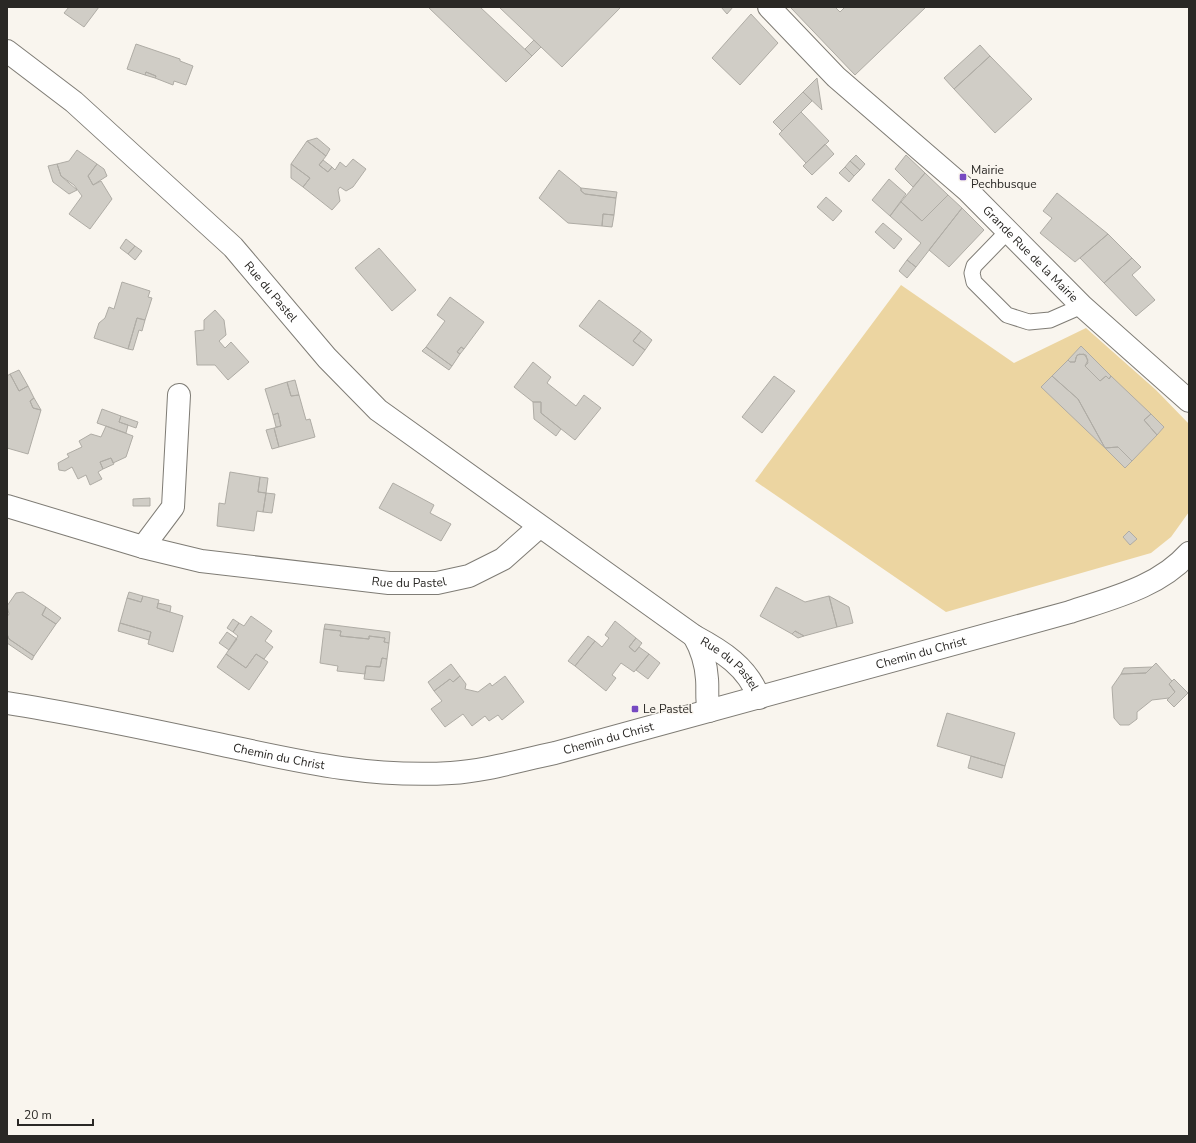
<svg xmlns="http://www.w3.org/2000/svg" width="1196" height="1143" viewBox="0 0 1196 1143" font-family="'Nunito Sans',sans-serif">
	<rect width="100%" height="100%" fill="#f9f5ee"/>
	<path fill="#ecd5a1" d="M901,285L1014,363L1086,328L1156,390L1189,424V512L1171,537L1151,553L946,612L755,481Z"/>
	<path fill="#d0cdc6" stroke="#afaca5" d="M69,7H99L84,27L64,13Z
		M428,7H480L532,56L506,82Z
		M499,7H621L562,67Z
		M721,7H733L727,14Z
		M793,7H835L840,12L845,7H926L855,75L791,8Z
		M751,14L778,43L740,85L712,58Z
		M534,40L541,47L532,56L525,49Z
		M136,44L180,59V61L193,66L186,85L174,81L173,85L155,78L156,76L146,72L145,75L127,69Z
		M980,45L990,56L954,89L944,78Z
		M990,56L1032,99L995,133L954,89Z
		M146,72L156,76L155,78L145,75Z
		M817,78L822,110L803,92Z
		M803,92L812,101L782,131L773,122Z
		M801,112L829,141L806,163L779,134Z
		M317,138L330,149L326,156L307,141Z
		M307,141L326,156L319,165L328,172L332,167L335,170L340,162L346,167L353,159L366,169L353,187L346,191L340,187L338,190L340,201L332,210L303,187L310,178L291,164Z
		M825,144L834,154L812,175L803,166Z
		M77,150L97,164L88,176L93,185L101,181L112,199L90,229L69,214L82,196L74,185L61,176L57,164L69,161Z
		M856,155L865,164L860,170L850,161Z
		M906,155L925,173L913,187L895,169Z
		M323,160L332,167L328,172L319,165Z
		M850,161L860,170L854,176L845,167Z
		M57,164L61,176L77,190L69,194L53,182L48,166Z
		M97,164L104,169L107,176L93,185L88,176Z
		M291,164L310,178L303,187L291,178Z
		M845,167L854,176L849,182L839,173Z
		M559,170L581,188V191L585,194L616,198L614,215L603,214L602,226L568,223L539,198Z
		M925,173L948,195L922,221L901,202Z
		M889,179L906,194L890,216L872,200Z
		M581,188L617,192L616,198L585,194L581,191Z
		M1057,193L1108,234L1075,262L1040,233L1052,218L1043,211Z
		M948,195L962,208L916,267L907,260L921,243L890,216L901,202L922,221Z
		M826,197L842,211L833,221L817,207Z
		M962,208L984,230L949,267L929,250Z
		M603,214L614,215L612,227L602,226Z
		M883,223L902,239L894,249L875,232Z
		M1108,234L1132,258L1104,283L1080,258Z
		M126,239L135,246L128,254L120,248Z
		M135,246L142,251L135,260L128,254Z
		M379,248L416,290L392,311L355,268Z
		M1132,258L1141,267L1132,275L1155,300L1136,316L1104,283Z
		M907,260L916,267L907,278L899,271Z
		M122,282L150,291L148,297L152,298L145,320L137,318L128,349L94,338L99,323L105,318L109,307L114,309Z
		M450,297L484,322L464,349L461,347L457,352L460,354L452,366L426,347L445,321L437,315Z
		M599,300L641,331L633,341L645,350L633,366L579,326Z
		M215,310L224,320L226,335L219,341L225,348L231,342L249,362L228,380L215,365H197L195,331L204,330V320Z
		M137,318L145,320L142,331L139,330L133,350L128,349Z
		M641,331L652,340L645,350L633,341Z
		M1081,346L1111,376L1109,379L1106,376L1100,381L1085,366L1088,360L1084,354L1077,355L1075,362H1070L1068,360Z
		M426,347L452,366L449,370L422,351Z
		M461,347L464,349L460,354L457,352Z
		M1079,354L1086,355L1088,363L1085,366L1100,381L1106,376L1109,379L1111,376L1151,414L1144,420L1157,435L1132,461L1118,447L1105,448L1078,399L1052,376L1068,360L1070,362H1075L1076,357Z
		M533,362L551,377L547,383L576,406L584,395L601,408L575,440L541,413V402H533L514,387Z
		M19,370L28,386L19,391L10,374Z
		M10,374L19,391L28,386L34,398L30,401L33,408L41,410L28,454L7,448V376Z
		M774,376L795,391L762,433L742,417Z
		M1052,376L1078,399L1105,448L1041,387Z
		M295,380L299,395L291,396L287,382Z
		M287,382L291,396L299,395L306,420L310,419L315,437L279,447L274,428L281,426L278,413L273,415L265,389Z
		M34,398L41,410L33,408L30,401Z
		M533,402H541V413L561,429L556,436L534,419Z
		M102,409L121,416L119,422L128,425L126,433L97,423Z
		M278,413L281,426L276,427L273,415Z
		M1151,414L1164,427L1157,435L1144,420Z
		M121,416L138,422L136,428L119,422Z
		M106,426L133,436L126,457L113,463L111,458L100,462L103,469L98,472L102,479L90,485L86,475L78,479L72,467L65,471L59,470L58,463L69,457L67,454L82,447L79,441L91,434L101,437Z
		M274,428L279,447L272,449L266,430Z
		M1118,447L1132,461L1125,468L1105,448Z
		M111,458L114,464L103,469L100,462Z
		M230,472L260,477L258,492L266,493L263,512L257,511L254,531L217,526L219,503L225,504Z
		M260,477L268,478L266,493L258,492Z
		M393,483L434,505L430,513L451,524L441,541L379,508Z
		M266,493L275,494L272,513L263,512Z
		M150,498V506H133V499Z
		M1129,531L1137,539L1130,545L1123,537Z
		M776,587L805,602L829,596L837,627L804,636L795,631L792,634L760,616Z
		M23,592L46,607L42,615L56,624L34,656L9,639L7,634V617L9,614L7,606L16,593Z
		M129,592L143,596L141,602L127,598Z
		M143,596L159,600L157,608L183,616L173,652L148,644L151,632L120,623L127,598L141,602Z
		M829,596L849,607L853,623L837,627Z
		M158,603L171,606L170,612L157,608Z
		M46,607L61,618L56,624L42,615Z
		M251,616L272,631L265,641L273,647L264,659L256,654L246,668L226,654L238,636L233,632L239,623L244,626Z
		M233,619L239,623L233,632L227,628Z
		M615,621L636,638L629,647L635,652L639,647L649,654L634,672L621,663L612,675L616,678L606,691L575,666L595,641L602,647L609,638L605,635Z
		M120,623L151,632L149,640L118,631Z
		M325,624L390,632L389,643L384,642L385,638L369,636V639L340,636L341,631L324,629Z
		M324,629L341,631L340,636L369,639V636L385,638L384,642L389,643L387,659L382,658L380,667L366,666L365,674L337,671L338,666L320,663Z
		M795,631L804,636L798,638L792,634Z
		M227,632L237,639L229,650L219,643Z
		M7,634L9,639L34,656L32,660L7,643Z
		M588,636L595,641L575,666L568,661Z
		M636,638L642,643L635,652L629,647Z
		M226,654L246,668L256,654L268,662L249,690L217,667Z
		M649,654L660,663L648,679L636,670Z
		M382,658L387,659L384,681L364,679L366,666L380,667Z
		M1156,663L1172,681L1169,684L1175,692L1169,698L1152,700L1137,712V719L1129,725H1120L1114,718L1112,687L1121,674L1146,673Z
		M451,664L460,676L453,682L450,679L434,691L428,682Z
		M1152,667L1146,673L1121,674L1124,668Z
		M460,676L466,684L465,689L478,692L490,683L492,686L505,676L524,702L502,720L498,715L489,721L485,716L472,726L463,714L445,727L431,709L442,701L434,691L450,679L453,682Z
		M1174,679L1188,693L1174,707L1167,700L1175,692L1169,684Z
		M947,713L1015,733L1005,766L937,746Z
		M971,756L1005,766L1002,778L968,768Z"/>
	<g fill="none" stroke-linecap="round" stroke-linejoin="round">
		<defs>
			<path id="service" d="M1007,232L974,266L972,273L974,282L1007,315L1029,322L1050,320L1082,306"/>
			<g id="minor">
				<path id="s1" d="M769,7L836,77L968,191L1082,306L1189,401"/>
				<path id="s2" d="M7,51L74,102L233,247L327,358L378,410L694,636C722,651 748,667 759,698"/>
				<path id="s3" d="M7,506L143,547L201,561L389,583H437L469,576L503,559L539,527"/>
				<path d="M143,547L173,507L179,395"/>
				<path d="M694,636C702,650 706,663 707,679C708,690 706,700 709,711"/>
			</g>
			<g id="tertiary">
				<path id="s4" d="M7,703C78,714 148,729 218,744C298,761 368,778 451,773C486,771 521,760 555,753L1070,612C1112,598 1159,587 1189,553"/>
			</g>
		</defs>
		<use href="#service" stroke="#7f7c75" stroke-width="17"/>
		<use href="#minor" stroke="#7f7c75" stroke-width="24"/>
		<use href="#tertiary" stroke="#7f7c75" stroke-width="24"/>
		<use href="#service" stroke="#fff" stroke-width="15"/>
		<use href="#minor" stroke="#fff" stroke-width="22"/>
		<use href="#tertiary" stroke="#fff" stroke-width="22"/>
	</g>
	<g fill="#7649c1" stroke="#f9f5ee" stroke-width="1.5">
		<rect x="959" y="173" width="8" height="8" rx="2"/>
		<rect x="631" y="705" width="8" height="8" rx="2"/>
	</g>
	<g text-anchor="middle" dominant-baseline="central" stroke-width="3" stroke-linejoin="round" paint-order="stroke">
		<g font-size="12" fill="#2a2825" stroke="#f9f5ee" text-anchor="start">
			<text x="971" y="170">Mairie<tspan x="971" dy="14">Pechbusque</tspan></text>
			<text x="643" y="709">Le Pastel</text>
		</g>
		<g font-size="12" fill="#2a2825" stroke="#f9f5ee">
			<text stroke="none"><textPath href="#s1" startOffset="360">Grande Rue de la Mairie</textPath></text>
			<text stroke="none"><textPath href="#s2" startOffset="358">Rue du Pastel</textPath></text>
			<text stroke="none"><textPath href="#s3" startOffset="411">Rue du Pastel</textPath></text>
			<text stroke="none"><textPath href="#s4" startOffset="936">Chemin du Christ</textPath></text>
			<text stroke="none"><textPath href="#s2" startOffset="952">Rue du Pastel</textPath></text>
			<text stroke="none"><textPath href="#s4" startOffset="612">Chemin du Christ</textPath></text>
			<text stroke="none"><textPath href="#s4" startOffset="277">Chemin du Christ</textPath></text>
		</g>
	</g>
	<rect width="1196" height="1143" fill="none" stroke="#2a2825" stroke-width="16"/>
	<path d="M18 1119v6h75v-6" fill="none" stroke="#2a2825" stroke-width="2"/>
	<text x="24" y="1119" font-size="12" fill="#2a2825" stroke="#f9f5ee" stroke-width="3" paint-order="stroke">20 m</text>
</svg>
